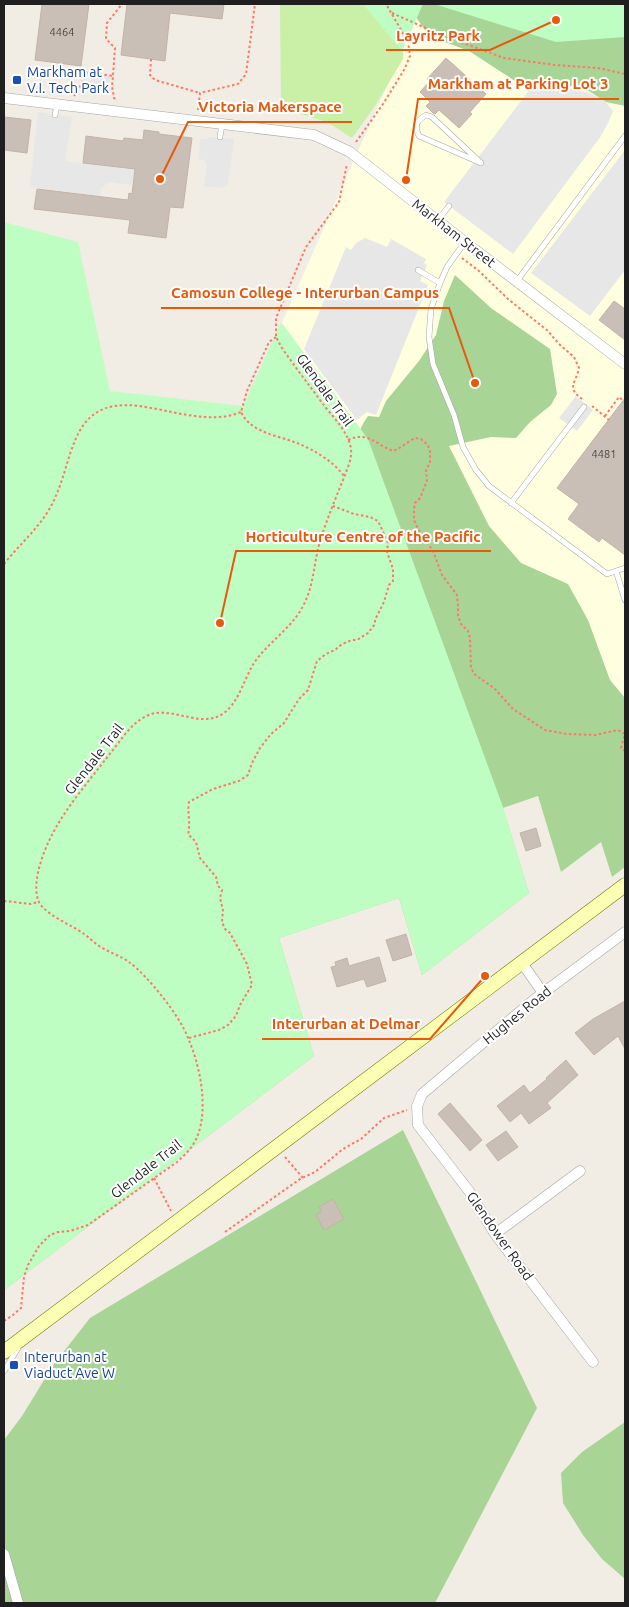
<svg xmlns="http://www.w3.org/2000/svg" width="629" height="1607" viewBox="0 0 629 1607" font-family="Ubuntu,sans-serif">
	<rect width="100%" height="100%" fill="#f1ede4"/>
	<path fill="#ffffdf" d="M423,4L625,37V867L612,877L601,842L561,872L538,796L509,805L281,325Z"/>
	<path fill="#caefa6" d="M280,4H379C388,19 406,42 403,59L375,106L352,138L327,122L281,108Z"/>
	<path fill="#a8d495" d="M407,4H625V106L606,102L581,86L524,87L469,51L429,36Z
		M455,275L491,308L550,349L557,394L551,405L530,422L516,438L491,437L449,446L489,526L521,563L568,584L588,620L610,680L625,698V867L612,877L601,842L561,872L538,796L503,808L529,893L422,975L399,898L279,938L314,1056L4,1290L355,440L364,422L368,416L379,417L386,401L419,361L436,335L444,301Z
		M403,1130L537,1408L435,1603H4V1440L22,1416L54,1364L90,1318Z
		M625,1422V1579L602,1559L583,1535L563,1503L561,1473L582,1452Z"/>
	<path fill="#befec3" d="M363,4H423L402,51Z
		M434,4H625V37L556,42Z
		M4,222L78,242L110,391L243,406L281,322L368,439L503,807L529,893L422,975L399,898L279,938L314,1056L4,1290Z"/>
	<path fill="#e7e7e7" d="M92,74L110,76L109,87L91,84Z
		M534,84L556,86L590,93L606,102L613,111L609,121L601,136L513,254L444,202Z
		M38,112L72,117L65,161L135,170L132,185L109,182L101,188L100,196L30,187Z
		M210,137L234,139L228,184L222,188L204,186L207,165L204,160L199,159L200,139H207Z
		M625,150V270L590,316L531,273Z
		M365,238L387,247L391,239L426,259L424,263L427,265L420,281L428,285L376,415L367,412L357,420L304,349L346,247L351,250L356,243Z
		M576,396L593,410L577,431L559,418Z"/>
	<path fill="#c9bfb7" stroke="#c4b3a5" d="M42,4H89L81,66L35,60Z
		M127,4H224L222,19L170,13L165,61L121,55Z
		M446,58L486,94L470,112L472,114L459,128L439,110L435,114L433,113L426,106L430,102L420,92L430,81L427,79Z
		M4,117L31,120L27,153L4,150Z
		M144,130L159,132V134L192,138L183,208L170,207L166,238L128,233L130,220L34,209L37,189L128,200L129,193L132,194L135,169L83,163L86,136L123,141L124,138L143,140Z
		M614,301L625,309V340L599,320Z
		M625,398V555L602,538L599,542L568,519L579,504L557,488Z
		M536,828L541,846L526,851L520,833Z
		M406,934L412,955L393,961L386,940Z
		M379,957L386,981L367,987L364,979L337,987L331,967L336,966L335,962L347,958L349,966Z
		M625,1001V1049L618,1036L594,1055L575,1033L593,1019Z
		M566,1060L578,1075L547,1103L551,1108L529,1124L521,1113L510,1122L497,1106L524,1085L530,1093L547,1079L546,1078Z
		M450,1103L482,1140L470,1151L438,1114Z
		M506,1131L518,1147L498,1161L486,1145Z
		M333,1199L344,1219L324,1230L316,1215L322,1211L319,1207Z"/>
	<g fill="none" stroke-linecap="round" stroke-linejoin="round">
		<defs>
			<path id="service" d="M55,115L57,105
				M426,115L432,117L481,163L419,136C414,126 416,121 426,115Z
				M220,137L222,124
				M438,220L449,206
				M465,242L447,267L440,283L431,309L429,337L433,364L454,415L463,447L476,470L489,486L607,574L625,568
				M418,270L440,283
				M517,281L625,136
				M511,503L584,407
				M616,571L625,600
				M4,1371L18,1348"/>
			<path id="minor" d="M4,98L314,135L350,152L465,242L625,364
				M522,963L543,993
				M495,1234L580,1171
				M593,1362L495,1234L469,1191L418,1125L417,1106L422,1094L535,999L625,932
				M4,1554L18,1603"/>
			<path id="secondary" d="M4,1352L625,885"/>
		</defs>
		<use href="#service" stroke="#a6a6a6" stroke-width="6"/>
		<use href="#minor" stroke="#a6a6a6" stroke-width="11"/>
		<use href="#secondary" stroke="#6e7c00" stroke-width="15"/>
		<path stroke="#ff7767" stroke-width="2" stroke-dasharray="2.5 2.5" stroke-linecap="butt" d="M392,13L439,34L504,58L555,65L598,68L625,74
			M151,59L150,75L155,80L200,93
			M113,75L115,48L106,39L107,23L122,4
			M74,96L80,87L87,72L113,76L112,86L114,98L117,101
			M198,110L200,93L238,84L246,74L255,4
			M356,142L383,104L404,70L410,56L408,42L386,4
			M462,258L479,271L508,299L548,331L559,344L574,357L579,368C576,383 566,387 582,399
			M276,337L269,342L247,391L241,412C251,433 277,435 297,443C314,450 333,461 344,476
			M592,406L609,420
			M605,416L619,397L625,402
			M348,440C368,431 375,444 393,451C401,448 407,442 415,438L421,439L428,445L430,452V462L426,471L427,481L420,498L415,503L414,509V520L418,529L433,551L442,575L457,595L458,606V616L461,624L468,631L470,638L471,667L474,674L494,688L513,709L545,730L567,734L595,735L618,730L625,734L621,748L625,751
			M4,564C19,545 38,529 50,508C76,462 66,397 139,406C170,410 211,425 241,412
			M4,901L31,904L38,902
			M189,1038L219,1030L228,1025L236,1016L240,1005L252,985L247,964L230,933L225,929L222,922L223,910L220,898L222,890L218,886L216,877L200,858L196,842L188,834C191,823 187,813 189,802L213,789L239,781L248,775L252,763L260,748L271,734L284,723L299,699L308,690L317,661L326,654L335,650L342,644L352,640H357L368,633L375,624V620L384,602L389,585L393,581V569L387,552L388,543L386,538L378,521L370,517L354,514L333,506
			M285,1157L303,1178
			M154,1178L171,1211
			M225,1232L300,1179L315,1172L343,1149L361,1139L384,1118L407,1110
			M4,1321L13,1315L21,1308L24,1277L28,1265L39,1246L50,1235L58,1232L70,1231L88,1225L177,1162C186,1154 193,1147 197,1137C209,1109 200,1065 188,1038C180,1016 148,976 129,962C121,956 110,953 101,947C95,944 90,938 84,934C72,925 43,914 38,900C31,878 47,842 58,824C73,799 92,777 109,755C118,744 126,731 137,722C142,718 149,714 156,713C178,710 204,728 224,713C239,702 244,679 254,663C269,641 294,627 305,602C315,581 314,557 322,535C329,514 337,495 345,475C348,467 352,458 351,449C349,433 333,417 323,404C309,385 295,367 282,348L276,337V318L306,247L339,202L347,164"/>
		<use href="#service" stroke="#fff" stroke-width="5"/>
		<use href="#minor" stroke="#fff" stroke-width="10"/>
		<use href="#secondary" stroke="#fbffb4" stroke-width="14"/>
	</g>
	<g fill="#1a4fb4" stroke="#fff" stroke-width="2">
		<rect x="12" y="75" width="10" height="10" rx="2.5"/>
		<rect x="9" y="1360" width="10" height="10" rx="2.5"/>
	</g>
	<g text-anchor="middle" dominant-baseline="central" stroke-width="4" stroke-linejoin="round" paint-order="stroke">
		<g font-size="11" fill="#4a4745">
			<text x="62" y="32">4464</text>
			<text x="604" y="454">4481</text>
		</g>
		<g font-size="14" fill="#164399" stroke="#fff" text-anchor="start">
			<text x="27" y="72">Markham at<tspan x="27" dy="16">V.I. Tech Park</tspan></text>
			<text x="24" y="1357">Interurban at<tspan x="24" dy="16">Viaduct Ave W</tspan></text>
		</g>
		<g font-size="14" fill="#1f1f1f" stroke="#fff">
			<text transform="translate(454 233) rotate(38)">Markham Street</text>
			<text transform="translate(325 390) rotate(54)">Glendale Trail</text>
			<text transform="translate(94 759) rotate(-52)">Glendale Trail</text>
			<text transform="translate(517 1015) rotate(-39)">Hughes Road</text>
			<text transform="translate(146 1169) rotate(-38)">Glendale Trail</text>
			<text transform="translate(500 1236) rotate(55)">Glendower Road</text>
		</g>
	</g>
	<path fill="none" stroke="#e8590c" stroke-width="2" d="M556 20L490 50H386M406 180L418 99H619M160 179L188 122H352M475 383L449 308H161M220 623L236 551H491M485 976L430 1039H262"/>
	<g fill="#e8590c" stroke="#fff" stroke-width="2">
		<circle cx="556" cy="20" r="5"/>
		<circle cx="406" cy="180" r="5"/>
		<circle cx="160" cy="179" r="5"/>
		<circle cx="475" cy="383" r="5"/>
		<circle cx="220" cy="623" r="5"/>
		<circle cx="485" cy="976" r="5"/>
	</g>
	<g font-size="15" text-anchor="middle" font-weight="bold" fill="#e8590c" stroke="#fff" stroke-width="4" stroke-linejoin="round" paint-order="stroke">
		<text x="438" y="41">Layritz Park</text>
		<text x="518" y="89">Markham at Parking Lot 3</text>
		<text x="270" y="112">Victoria Makerspace</text>
		<text x="305" y="298">Camosun College - Interurban Campus</text>
		<text x="363" y="542">Horticulture Centre of the Pacific</text>
		<text x="346" y="1029">Interurban at Delmar</text>
	</g>
	<rect width="629" height="1607" fill="none" stroke="#1f1f1f" stroke-width="10"/>
</svg>
